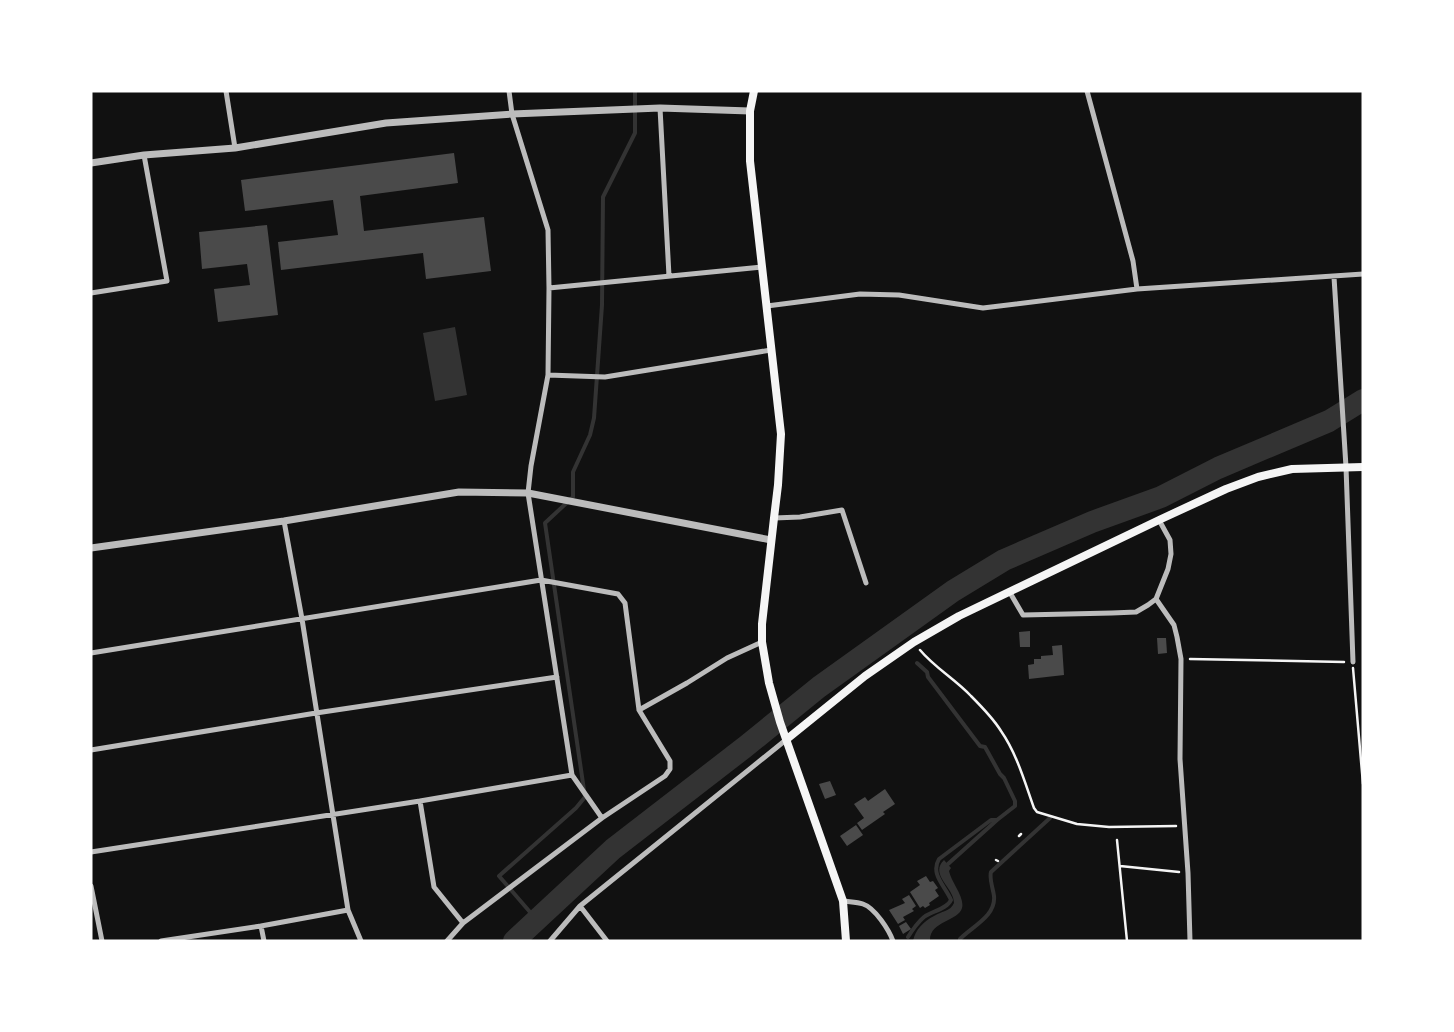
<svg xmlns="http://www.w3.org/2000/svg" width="1454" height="1032" viewBox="0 0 1454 1032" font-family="'Asap Condensed',sans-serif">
	<rect width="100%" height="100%" fill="#111"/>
	<path fill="#333" d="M455,327L467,395L435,401L423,333Z
		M944,860L951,868L949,871C951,882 965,897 962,908C959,921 929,921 930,941H913C915,930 924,921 934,916C941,911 950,912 954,903C954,887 929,875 944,860Z"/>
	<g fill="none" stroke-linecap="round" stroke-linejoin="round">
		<path stroke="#333" stroke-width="4" d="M917,663L927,672L928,677L980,746L985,747L1000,774L1004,778L1015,801V806L997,820L948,864
			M536,919L499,876L576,808L585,797L545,523L573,497V472L590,435L594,418L602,305L603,197L635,133V91
			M908,937C913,929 917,923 924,917C932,911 947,909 951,900C945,886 930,874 939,859L991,820H997
			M960,941V939C973,926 996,916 994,896C993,888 989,879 991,872L1050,818"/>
		<path stroke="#333" stroke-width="22" d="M514,941L613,849L745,747L819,687L953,591L1004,560L1092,522L1161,497L1218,468L1329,421L1363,400"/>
	</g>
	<path fill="#4a4a4a" d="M454,153L458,183L360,196L364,231L484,217L491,271L426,279L423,253L281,270L278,242L338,235L333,200L245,211L241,180Z
		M267,225L278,315L218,322L214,289L250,285L247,264L202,269L199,232Z
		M1030,631V647H1020L1019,632Z
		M1157,638H1166L1167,653L1158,654Z
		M1062,645L1064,675L1029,679L1028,665L1034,664V659H1041V656L1053,655L1052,646Z
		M830,781L836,795L825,799L819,784Z
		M885,789L895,804L883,812L885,814L862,830L857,823L864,818L854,804L865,797L868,801Z
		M856,825L863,835L847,846L840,836Z
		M926,876L930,882L933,881L938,888L935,890L939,896L929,903L930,905L925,908L923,906L920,908L910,892L920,885L917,881Z
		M909,895L916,906L912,909L914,911L903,917L905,920L898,924L889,910L905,903L902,899Z
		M906,922L911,929L903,934L899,926Z"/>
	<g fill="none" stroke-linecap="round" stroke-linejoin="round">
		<path stroke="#f5f5f5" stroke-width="2.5" d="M920,650C935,668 955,679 971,696C982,707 993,718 1001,731C1017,754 1025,783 1034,808L1037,812L1077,824L1109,827L1176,826
			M1190,659L1344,662
			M1353,668L1363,784
			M1019,836L1021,834
			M1117,840L1127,941
			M996,860L998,861
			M1120,866L1179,872"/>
		<path stroke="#bcbcbc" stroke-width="5" d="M226,91L235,148
			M509,91L512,114L548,230L549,288L548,375L531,466L528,493L572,775L602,818
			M1087,91L1133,261L1137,289
			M660,108L669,276
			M1334,277L1346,467L1353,662
			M549,288L762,267
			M91,293L167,281L144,155
			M767,306L860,294L899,295L983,308L1137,289L1363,274
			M548,375L605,377L771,350
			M774,518L800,517L842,510L866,583
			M284,521L302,619L348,910L361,941
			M1009,591L1023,615L1112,613L1136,612L1148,605L1156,599L1168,569L1171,554L1170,540L1159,520
			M1156,599L1174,625L1177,637L1181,659L1180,759L1188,873L1190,941
			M91,653L541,580L618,594L625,603L639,710L670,761V769L665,776L602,818L463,923L447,941
			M639,710L687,683L727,658L762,642
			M91,750L316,713L557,677
			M420,801L434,887L463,923
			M91,852L420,801L572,775
			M91,886L102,941
			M843,901C850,902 857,902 863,904C875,908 889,930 893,941
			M580,906L607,941
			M261,926L264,941
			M161,941L261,926L348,910
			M550,941L580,906L787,739"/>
		<path stroke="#bcbcbc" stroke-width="7" d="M91,163L144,155L235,148L386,123L512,114L660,108L750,111
			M91,548L284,521L459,492L528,493L771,540"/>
		<path stroke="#f5f5f5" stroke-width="8" d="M754,91L750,111V161L781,434L778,485L774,518L762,624V642L769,683L780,722L843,901L846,941
			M787,739L865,676L914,642L959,616L1159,520L1226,489L1258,477L1292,469L1363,467"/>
	</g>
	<rect width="1454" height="1032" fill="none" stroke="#ffffff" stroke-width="185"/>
</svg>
